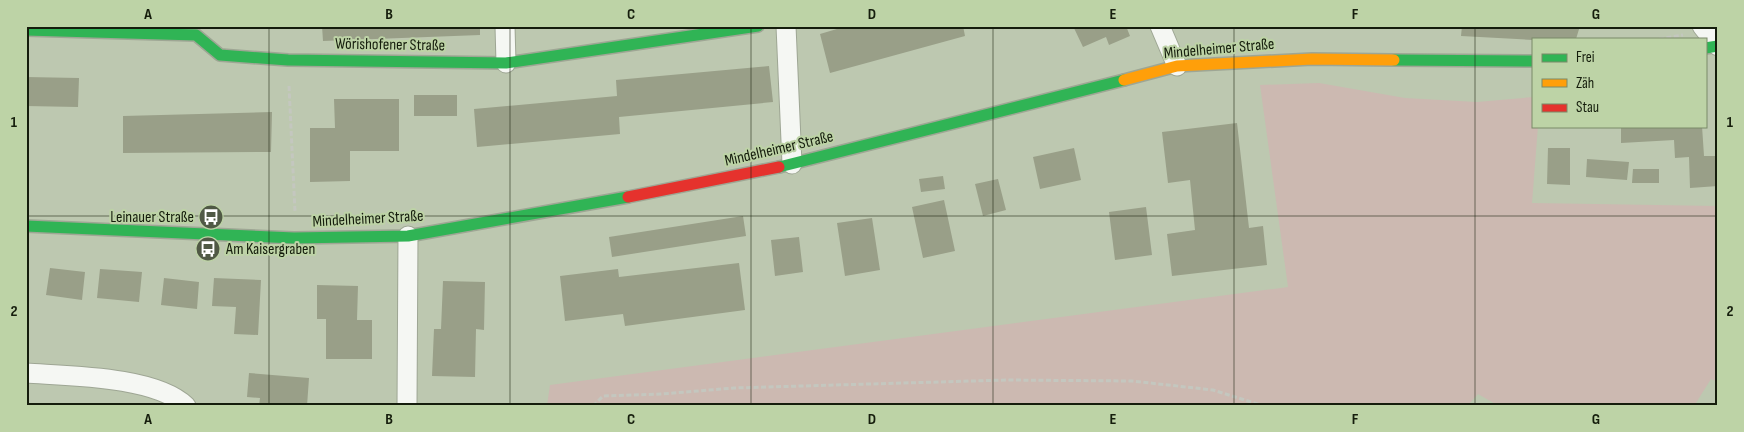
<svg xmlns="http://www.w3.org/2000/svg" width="1744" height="432" viewBox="0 0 1744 432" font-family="'Sofia Sans Condensed',sans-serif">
	<rect width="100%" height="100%" fill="#bdc8b0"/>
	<path fill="#ccb9b1" d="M1319,83L1405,98L1477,102L1533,97V126H1538L1532,203L1718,206V382L1711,379L1694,406H1499L1478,394L1467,406H547L550,385L1288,287L1260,85Z"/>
	<path fill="#999f88" d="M322,26H480V35L323,41Z
		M847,26H963L965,36L830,73L820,34Z
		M1073,26H1126L1130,36L1109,45L1106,37L1083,47Z
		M1462,26H1580L1576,39L1533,40L1461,36Z
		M769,66L773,102L619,117L620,134L477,147L474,109L617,96L616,80Z
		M26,77L79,78L78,107L26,106Z
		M414,95H457V116H414Z
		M334,99H399V151H350V181L310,182V128H335Z
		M272,112L271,152L123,153V116Z
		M1237,123L1249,228L1263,226L1267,265L1172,276L1167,234L1195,230L1190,180L1168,183L1162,132Z
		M1621,126H1702L1704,156H1717L1718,186L1690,188L1689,157L1675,158L1674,140L1621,143Z
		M1074,148L1081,180L1040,189L1033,157Z
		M1548,148H1570V185L1547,184Z
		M1587,159L1629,162L1627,180L1586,177Z
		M1633,169H1659V183H1632Z
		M943,176L945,189L921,192L919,179Z
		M998,179L1006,210L983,216L975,184Z
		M944,200L955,251L923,258L912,207Z
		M1146,207L1152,255L1115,260L1109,212Z
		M743,216L746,236L612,257L609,237Z
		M872,218L880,270L845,276L837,223Z
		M799,237L803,272L775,276L771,240Z
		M739,263L745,310L625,326L623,314L565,321L560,276L618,269L619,277Z
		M50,268L85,272L82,300L46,295Z
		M100,269L142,272L139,302L97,298Z
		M164,278L199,282L197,309L161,305Z
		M214,278L261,280L258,335L234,334L236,307L212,306Z
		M443,281L485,282L484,330L476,329L475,377L432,376L434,329H441Z
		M317,285L358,286L357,320H372V359H326V319H317Z
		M249,373L309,378L307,406H259L260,398L247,397Z"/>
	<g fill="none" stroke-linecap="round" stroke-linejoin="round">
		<defs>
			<path id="street" d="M505,26L506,63
				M786,26L792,164
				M1160,26L1177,66
				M1702,26L1718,46
				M26,373C69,376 155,376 186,406
				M407,406L408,236"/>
			<path id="fast" d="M26,30L196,35L220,55L288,60L506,63L758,26
				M1705,48L1718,46
				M1394,60L1533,61
				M779,167L1124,80
				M26,226L294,238L408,236L628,197"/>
			<path id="slow" d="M1124,80L1177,66L1312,59L1394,60"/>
			<path id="jam" d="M628,197L779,167"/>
		</defs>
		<use href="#street" stroke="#9ea694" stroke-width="21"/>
		<use href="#fast" stroke="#9ea694" stroke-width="14"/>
		<use href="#slow" stroke="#9ea694" stroke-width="14"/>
		<use href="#jam" stroke="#9ea694" stroke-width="14"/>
		<path stroke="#c4c7bf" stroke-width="3" stroke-dasharray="5 2.5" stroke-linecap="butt" d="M1659,39L1683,35
			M289,86L295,212
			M593,406L603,396L662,394L734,388L1006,380L1132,381L1213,390L1264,406"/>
		<use href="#street" stroke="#f5f7f3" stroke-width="19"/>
		<use href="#fast" stroke="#30b455" stroke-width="11"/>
		<use href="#slow" stroke="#ff9f0a" stroke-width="11"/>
		<use href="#jam" stroke="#e5322d" stroke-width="11"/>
	</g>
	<path fill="none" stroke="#151d0c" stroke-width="1" stroke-opacity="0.55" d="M269,26V406M510,26V406M751,26V406M993,26V406M1234,26V406M1475,26V406M26,216H1718"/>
	<defs>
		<symbol id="bus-disc" viewBox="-11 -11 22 22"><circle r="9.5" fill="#505945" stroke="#bdd3a6"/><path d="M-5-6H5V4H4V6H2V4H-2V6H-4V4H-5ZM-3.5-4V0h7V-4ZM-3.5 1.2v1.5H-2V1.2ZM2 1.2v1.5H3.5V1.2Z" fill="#fff"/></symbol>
	</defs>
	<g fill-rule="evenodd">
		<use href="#bus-disc" x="197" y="203" width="28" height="28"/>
		<use href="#bus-disc" x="194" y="235" width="28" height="28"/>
	</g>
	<g text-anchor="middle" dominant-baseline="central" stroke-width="4" stroke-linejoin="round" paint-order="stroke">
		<g font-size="16" fill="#151d0c" stroke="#bdd3a6">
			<text transform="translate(390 45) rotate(1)">Wörishofener Straße</text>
			<text transform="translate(1219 49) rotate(-5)">Mindelheimer Straße</text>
			<text transform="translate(779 149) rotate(-13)">Mindelheimer Straße</text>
			<text transform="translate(368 219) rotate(-3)">Mindelheimer Straße</text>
		</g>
		<g font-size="16" fill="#151d0c" stroke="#bdd3a6" text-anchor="end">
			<text x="194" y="217">Leinauer Straße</text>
			<text x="226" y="249" text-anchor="start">Am Kaisergraben</text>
		</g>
	</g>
	<rect width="1744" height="432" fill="none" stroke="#bdd3a6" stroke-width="55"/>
	<rect x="1532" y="38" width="175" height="90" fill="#bdd3a6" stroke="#7a8a68"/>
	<rect x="1542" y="54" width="25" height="8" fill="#30b455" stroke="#7a8a68"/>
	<text x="1576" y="62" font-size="15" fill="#151d0c">Frei</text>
	<rect x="1542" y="79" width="25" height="8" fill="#ff9f0a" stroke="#7a8a68"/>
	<text x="1576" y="88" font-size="15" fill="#151d0c">Zäh</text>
	<rect x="1542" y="104" width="25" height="8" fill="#e5322d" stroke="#7a8a68"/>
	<text x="1576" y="112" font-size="15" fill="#151d0c">Stau</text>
	<rect x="28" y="28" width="1688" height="376" fill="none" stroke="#151d0c" stroke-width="2"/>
	<g font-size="16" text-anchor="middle" font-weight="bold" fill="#151d0c">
		<text x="148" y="19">A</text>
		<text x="389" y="19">B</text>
		<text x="631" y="19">C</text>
		<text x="872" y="19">D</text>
		<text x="1113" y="19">E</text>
		<text x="1355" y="19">F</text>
		<text x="1596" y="19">G</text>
		<text x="14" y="127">1</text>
		<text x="1730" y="127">1</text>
		<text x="14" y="316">2</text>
		<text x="1730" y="316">2</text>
		<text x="148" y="424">A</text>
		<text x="389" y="424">B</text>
		<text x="631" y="424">C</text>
		<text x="872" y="424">D</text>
		<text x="1113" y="424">E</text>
		<text x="1355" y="424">F</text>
		<text x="1596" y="424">G</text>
	</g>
</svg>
